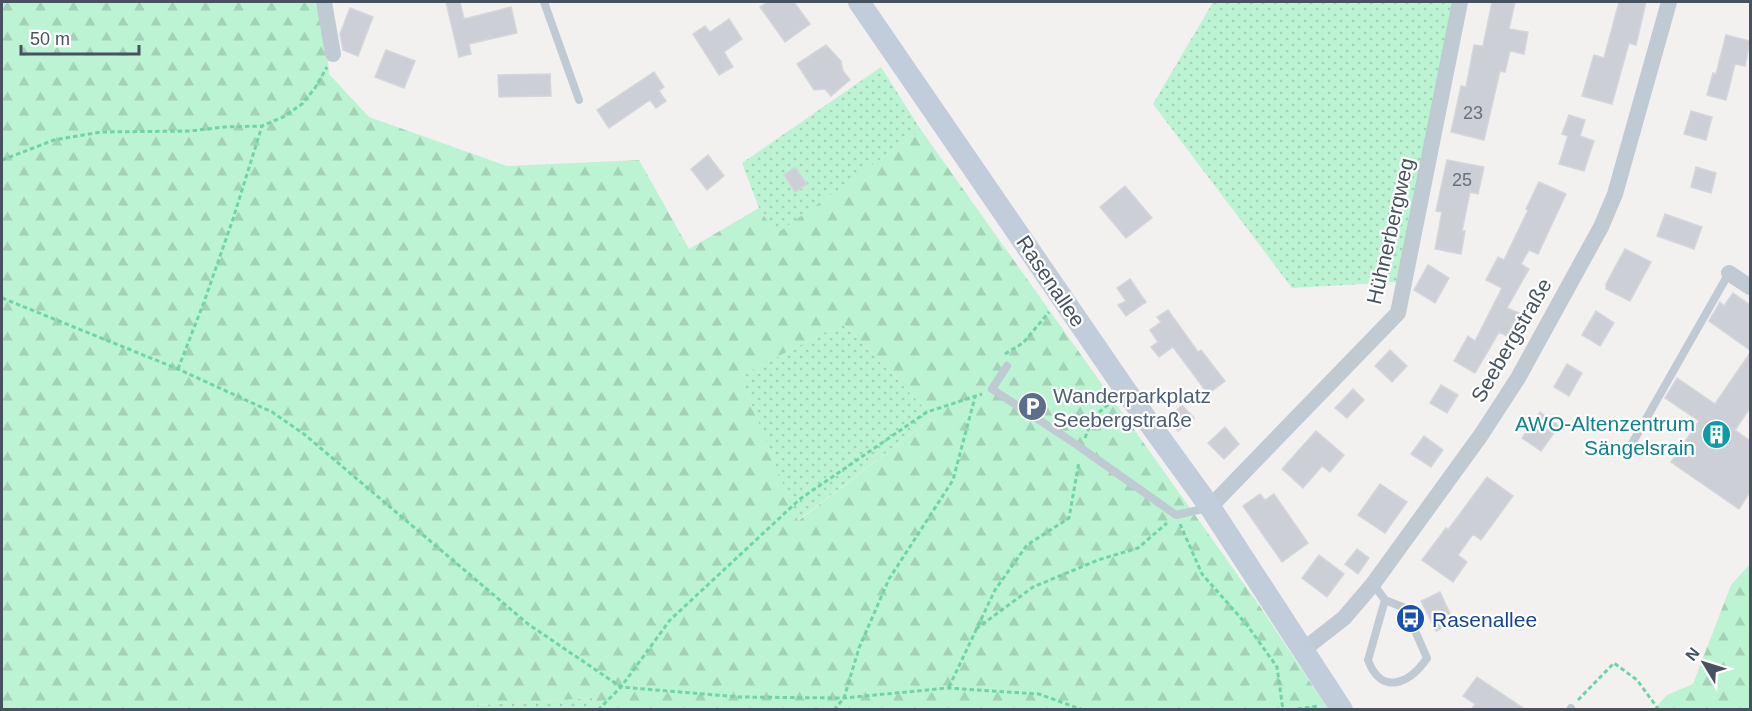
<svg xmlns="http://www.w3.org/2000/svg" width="1752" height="711" viewBox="0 0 1752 711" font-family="Helvetica,sans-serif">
	<defs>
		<pattern id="grass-dots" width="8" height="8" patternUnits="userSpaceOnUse" patternTransform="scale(1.5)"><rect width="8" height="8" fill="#bcf3d2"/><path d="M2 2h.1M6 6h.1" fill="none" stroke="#a3d2b7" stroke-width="1.8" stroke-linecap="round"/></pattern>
		<pattern id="forest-firs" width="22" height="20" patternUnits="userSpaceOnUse" patternTransform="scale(1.5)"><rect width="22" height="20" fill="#bcf3d2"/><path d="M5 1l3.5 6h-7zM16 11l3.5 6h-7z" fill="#a3d2b7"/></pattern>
	</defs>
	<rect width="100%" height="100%" fill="#f3f0f0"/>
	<path fill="url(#grass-dots)" d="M1213,2H1452L1421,173L1398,282L1292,288L1153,104Z
		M881,67L921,130L776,235L759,208L742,163Z
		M843,323L933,417L797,521L740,376Z
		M593,698L590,709L476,710L477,705Z"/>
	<path fill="url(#forest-firs)" fill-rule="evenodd" d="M2,2H315L326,37L329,74L369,117L507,166L639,160L689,249L759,208L776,234L921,130L1259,605L1328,709H590L593,698L477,705L476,710L2,709ZM843,323L933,417L798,521L740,376Z
		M1750,564V709H1654L1667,695L1693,684L1731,585Z"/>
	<path fill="#cccfd5" stroke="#d4d6dc" stroke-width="1.5" d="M446,2H460L464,19L511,7L517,33L469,44L471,54L459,57Z
		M768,2H794L810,24L785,42L760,7Z
		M1492,2H1515L1509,29L1528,32L1524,54L1510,51L1505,72L1500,71L1484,140L1451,132L1461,86L1466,87L1474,45L1483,46Z
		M1619,2H1646L1636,45L1629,43L1612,104L1582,96L1594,55L1604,58Z
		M350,8L373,17L358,56L343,50L340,34Z
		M729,19L742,39L724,52L733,67L719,75L693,34L705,26L710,32Z
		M1726,35L1750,41L1745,66L1735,64L1726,100L1707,95L1713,73L1716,74Z
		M826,45L841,61L843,71L850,80L831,96L825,89L814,90L797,64Z
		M386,50L415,61L404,88L375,77Z
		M654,72L664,87L659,91L666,101L656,108L650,100L609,128L597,110Z
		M550,74L551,96L499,97L498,75Z
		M1691,111L1712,117L1706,140L1684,134Z
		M1569,115L1585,120L1580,136L1594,141L1584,171L1559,164L1568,136L1562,134Z
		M708,155L724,176L707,190L691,169Z
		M1447,160L1484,167L1478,194L1470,192L1462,231H1465L1461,254L1435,249L1442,212L1436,211Z
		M795,167L807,184L795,192L784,175Z
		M1696,167L1716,173L1711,193L1691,187Z
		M1539,182L1566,194L1538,254L1529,250L1521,264L1529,269L1507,308L1519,313L1507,336L1499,332L1475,373L1454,361L1468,336L1475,341L1502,288L1486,280L1498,257L1504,260L1528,210L1526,209Z
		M1125,186L1152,218L1126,238L1100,207Z
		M1665,214L1702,227L1694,249L1657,236Z
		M1625,249L1651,262L1630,301L1606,289V284Z
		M1428,265L1449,278L1435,303L1414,290Z
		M1130,279L1146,302L1126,316L1118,305L1126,301L1117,288Z
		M1733,293L1750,305V350L1709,321L1720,302L1724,306Z
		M1168,310L1198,352L1201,350L1225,381L1208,394L1173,347L1159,357L1151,347L1158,342L1150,330L1161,322L1157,317Z
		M1596,311L1614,323L1600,346L1582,335Z
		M1390,350L1407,366L1392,382L1375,366Z
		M1750,353V408L1735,430L1750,441V492L1739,509L1671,462L1699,421L1665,398L1677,378L1715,404Z
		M1567,364L1582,373L1569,396L1554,387Z
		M1441,385L1458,395L1447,413L1430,403Z
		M1353,389L1364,400L1347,418L1335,408Z
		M1182,405L1194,418L1178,431L1167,419Z
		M1540,412L1559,426L1541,451L1522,438Z
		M1225,427L1239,444L1224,459L1208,443Z
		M1316,431L1344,455L1330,472L1322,466L1303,488L1282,469Z
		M1424,436L1443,450L1431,467L1411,454Z
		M1487,477L1513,496L1481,540L1473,534L1458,555L1467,562L1453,582L1422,560L1446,528L1448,530Z
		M1380,484L1407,502L1385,533L1358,515Z
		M1260,494L1265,500L1274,494L1308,543L1282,562L1243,506Z
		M1357,549L1369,558L1358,574L1345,564Z
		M1319,555L1344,574L1327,597L1302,578Z
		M1440,592L1454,622L1436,631L1421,601Z
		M1477,677L1526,710H1471L1475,704L1463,696Z"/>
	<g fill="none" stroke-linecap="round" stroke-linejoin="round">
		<path stroke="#71d4a5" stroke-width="3" stroke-dasharray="4.5 3" stroke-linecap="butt" d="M2,160L54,140L101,132L190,131L224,127L262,126L283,117L302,104L315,88L327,67
			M2,298L178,369L272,412L304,434L528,624L621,687L739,697L844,698L948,688L1039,694L1083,710
			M1005,354L1023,343L1049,312
			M178,369L204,302L233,219L262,126
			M1085,438L1093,417L1113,401
			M1180,524L1202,574L1247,625L1277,667L1283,710
			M976,629L1033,587L1098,560L1138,548L1167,523
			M949,687L995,590L1027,545L1069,518L1079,462
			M1578,700L1614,663L1637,680L1659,710
			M598,710L621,687L670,620L800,499L927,412L982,394
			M834,710L844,698L859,648L889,579L953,480L975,397
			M1290,710L1318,706"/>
		<path stroke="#c0cad3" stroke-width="8" d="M544,2L579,100
			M1007,366L992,389L1077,445L1176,515L1207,508
			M1630,447L1729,273
			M1373,584L1385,600L1405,608L1427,658C1410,684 1381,696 1368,660L1385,600
			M1570,710L1571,708"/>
		<path stroke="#c0cad3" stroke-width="16" d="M324,2L333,54
			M1729,273L1750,287
			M1210,507L1398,313L1460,2
			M1303,650L1344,618L1373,584L1481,435L1518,378L1601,227L1615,194L1669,2"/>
		<path stroke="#c1cdda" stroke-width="22" d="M859,2L1126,391L1210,507L1342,710"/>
	</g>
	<defs>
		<symbol id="parking-disc" viewBox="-11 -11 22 22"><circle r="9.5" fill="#5c6f8a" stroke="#fff"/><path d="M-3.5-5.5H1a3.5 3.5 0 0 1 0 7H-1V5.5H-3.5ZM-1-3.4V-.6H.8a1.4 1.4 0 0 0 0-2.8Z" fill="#fff"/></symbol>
		<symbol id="building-disc" viewBox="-11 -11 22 22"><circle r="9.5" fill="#0f9aa8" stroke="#fff"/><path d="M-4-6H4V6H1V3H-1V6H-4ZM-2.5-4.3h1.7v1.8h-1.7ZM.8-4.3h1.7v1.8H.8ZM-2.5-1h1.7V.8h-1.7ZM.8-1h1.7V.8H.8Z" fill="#fff"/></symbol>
		<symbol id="bus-disc" viewBox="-11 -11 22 22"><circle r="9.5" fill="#1a4fb4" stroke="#fff"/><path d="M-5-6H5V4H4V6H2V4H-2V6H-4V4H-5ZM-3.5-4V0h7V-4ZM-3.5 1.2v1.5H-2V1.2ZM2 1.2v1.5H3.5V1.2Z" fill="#fff"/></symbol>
	</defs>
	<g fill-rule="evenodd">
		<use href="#parking-disc" x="1016" y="390" width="33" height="33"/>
		<use href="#building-disc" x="1700" y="418" width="33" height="33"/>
		<use href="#bus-disc" x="1394" y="602" width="33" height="33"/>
	</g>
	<g text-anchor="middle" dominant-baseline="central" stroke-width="4.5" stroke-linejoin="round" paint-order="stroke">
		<g font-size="18" fill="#68727c">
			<text x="1473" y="113">23</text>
			<text x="1462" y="180">25</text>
		</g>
		<g font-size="21" fill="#46535f" stroke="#fff">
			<text transform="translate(1390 231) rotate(-77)">Hühnerbergweg</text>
			<text transform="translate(1051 281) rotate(56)">Rasenallee</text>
			<text transform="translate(1511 340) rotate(-60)">Seebergstraße</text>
		</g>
		<g font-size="21" fill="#4e5e75" stroke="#fff" text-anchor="start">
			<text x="1053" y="395">Wanderparkplatz<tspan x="1053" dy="24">Seebergstraße</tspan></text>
		</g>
		<g font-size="21" fill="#0d838f" stroke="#fff" text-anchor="end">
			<text x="1695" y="423">AWO-Altenzentrum<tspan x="1695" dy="24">Sängelsrain</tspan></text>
		</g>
		<g font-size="21" fill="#164399" stroke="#fff" text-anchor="start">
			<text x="1432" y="619">Rasenallee</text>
		</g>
	</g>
	<rect width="1752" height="711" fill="none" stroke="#46535f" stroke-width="6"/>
	<g transform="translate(1704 663) rotate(308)" stroke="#ffffff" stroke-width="4.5" paint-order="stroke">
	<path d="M0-4.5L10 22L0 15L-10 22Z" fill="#46535f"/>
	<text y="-9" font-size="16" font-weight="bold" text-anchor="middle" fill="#46535f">N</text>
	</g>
	<path d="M21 45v9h118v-9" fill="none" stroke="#46535f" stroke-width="3"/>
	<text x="30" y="45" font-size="18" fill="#46535f" stroke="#ffffff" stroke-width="4.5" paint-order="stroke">50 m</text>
</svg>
